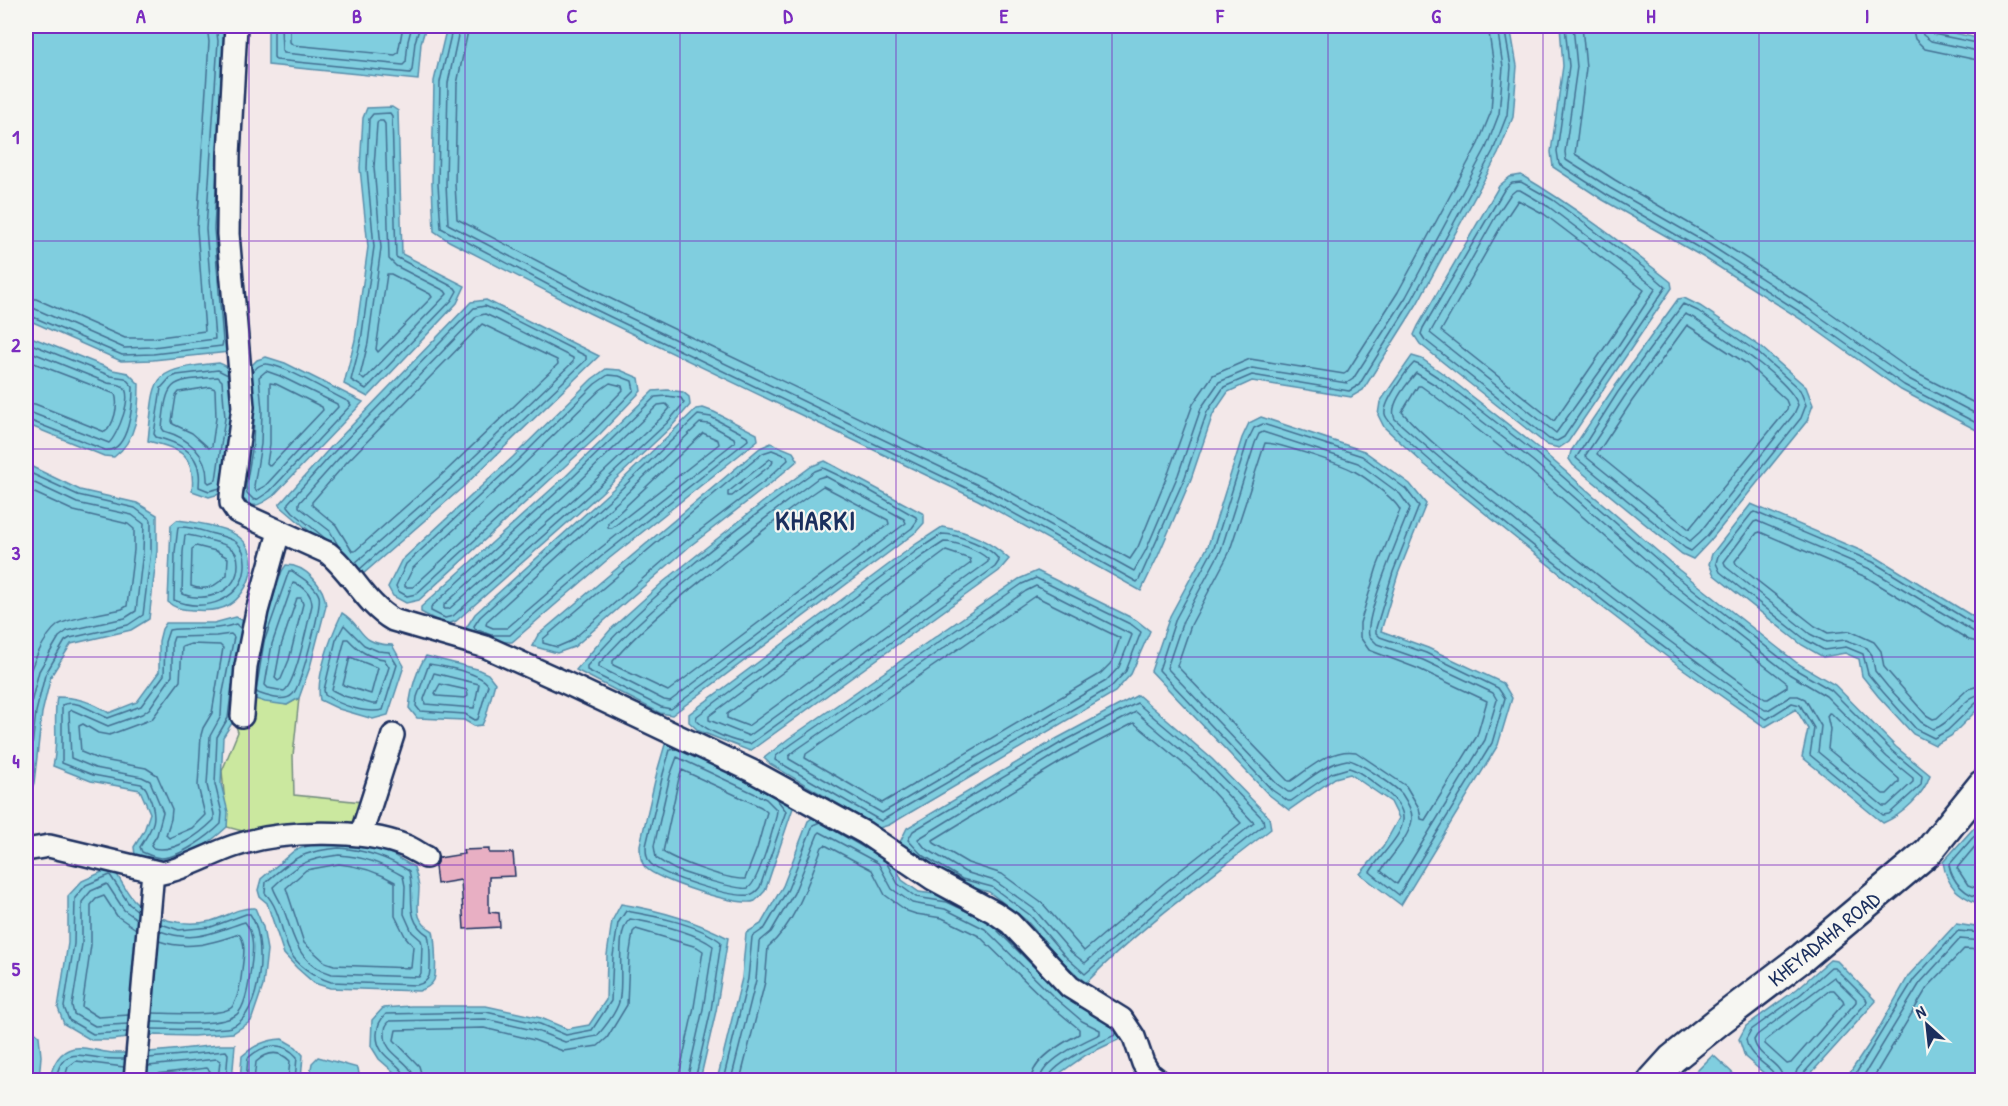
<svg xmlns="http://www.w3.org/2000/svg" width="2008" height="1106" viewBox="0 0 2008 1106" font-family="'Patrick Hand',sans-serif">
	<rect width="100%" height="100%" fill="#f3e8e9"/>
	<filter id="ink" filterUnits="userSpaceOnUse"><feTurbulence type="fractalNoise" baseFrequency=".0167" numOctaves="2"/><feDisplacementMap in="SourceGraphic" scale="12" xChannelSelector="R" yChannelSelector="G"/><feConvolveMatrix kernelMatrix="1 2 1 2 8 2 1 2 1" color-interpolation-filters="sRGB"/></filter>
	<g filter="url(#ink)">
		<path fill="#cbe89f" stroke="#738c7e" stroke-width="1.5" d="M249,697L287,705L299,698L293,756L294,795L372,803L361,835L261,836L227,827L222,771L238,732L234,720Z"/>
		<path fill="#80cedf" stroke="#588eab" stroke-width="1.5" d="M26,26H229V352L153,360L121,361L26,319Z
			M268,26H426L421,43L418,80L268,65Z
			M447,26H1510L1517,66L1513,117L1498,154L1417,304L1363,390L1351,397L1252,381L1228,392L1213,414L1191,479L1158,556L1141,591L978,500L589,313L449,241L434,231L432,184L434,81Z
			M1560,26H1922L1982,39V433L1901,390L1802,320L1703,257L1603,200L1553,167L1551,152L1563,66Z
			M392,107L398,111L402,254L465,286L457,303L368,397L344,384L355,340L368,247L360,168L363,118L367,108Z
			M1521,175C1574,206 1623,244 1671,282L1672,288L1568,442L1559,448L1547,445L1420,344L1414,335L1418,326L1499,186L1510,177Z
			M1684,298L1700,306L1761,347L1806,387L1813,405L1807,421L1710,541L1693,559L1682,554L1573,465L1569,459L1571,451L1613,389L1678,299Z
			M486,300L599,356L463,487L355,581L320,540L279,505L330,448L471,302Z
			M26,335L113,370L128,373L139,384C139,410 137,440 114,457L104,456L26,424Z
			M1412,356L1422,359L1445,375L1542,451L1679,570L1797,663L1835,685L1896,747L1930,775C1924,795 1902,815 1883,823L1802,757L1808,729L1796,709L1765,727L1679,666L1580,590L1425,465L1384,427L1378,415L1380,402Z
			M266,357L285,363L363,402L273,496C259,506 252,511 240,495L245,372L257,360Z
			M219,363C233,368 235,374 237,387L223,493L209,497L192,491C196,454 180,449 148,441C155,374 149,370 219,363Z
			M606,369L620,370L639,378L641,391L600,434L419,600L406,603L393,596L388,587L401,561L513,457L592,379Z
			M667,390L683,392L689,397L690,405L671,427L600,494L456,621L445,625L421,612V607L566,476L653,391Z
			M703,408L714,412L757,434L758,440L606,561L512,642C495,641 476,642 466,628L475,614L613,489L696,409Z
			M1261,417L1364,451L1410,484L1426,504L1398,574L1381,631L1428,648L1503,683L1512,698L1498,745L1401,905L1360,874L1383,847L1399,818L1391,802L1350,774L1335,778L1289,810L1268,794L1151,671L1170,616L1208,546L1242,438L1249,423Z
			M771,443L793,452L798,460L770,484L690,546L574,647L557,653L532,646L538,635L760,448Z
			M825,461L924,514V523L916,532L672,715L660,713L576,670L611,629L662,583L763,502L812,466Z
			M26,464L80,490L137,503L157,515V551L149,619L131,630L71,644L51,676L42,713L34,783L26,803Z
			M1751,504L1876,557L1982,622V705L1951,736L1935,745L1913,734L1878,696L1862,676L1859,659L1845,653L1823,657L1802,645L1714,575L1709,564L1712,554Z
			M177,520C194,522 226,527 239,537C262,554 251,592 229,605C219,611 205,611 193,610C183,609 175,609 168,602L171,525Z
			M942,527C967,531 990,541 1009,559L999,571L750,751L699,731L689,722V714L916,544Z
			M286,565C306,565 325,587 326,606L310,667L299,698L287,705L265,702L249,697L259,640L282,571Z
			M1037,571L1136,620L1150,631L1131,674L1115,692L889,825L879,828L770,764L764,758L788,739L1019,579Z
			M342,613C365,627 357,644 392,645L404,666L388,715L373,719L339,709L320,700C315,677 332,634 342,613Z
			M236,617L246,622L234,720L223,737L221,784L228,812L227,827C213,840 182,864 162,864C153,865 143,859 135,855L134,847L144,831L150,813L140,790L91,781L53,766C59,743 53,720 57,697C77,697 92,702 109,713L137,702L159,672V641L162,629L166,623H214Z
			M426,656L477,669L488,674L495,683L486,716L482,725L474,726L464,720L417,718L409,708C411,691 416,671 426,656Z
			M1138,695L1212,759L1269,817L1271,829C1208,879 1142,925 1086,983L1062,961L1026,920L989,892L959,884L917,859L900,842L907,828L1056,739Z
			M666,741L682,743L786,799L793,808L765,891C762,894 758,899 755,901C740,908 656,880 645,867C640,861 640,852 640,845L657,772Z
			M818,814L889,853L902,880L919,892L949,896L993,918L1121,1024L1124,1037L1086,1055L1050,1080H717L742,978L746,933L761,924L783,886L808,821Z
			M1982,819V902L1979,904C1958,895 1947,887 1943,862Z
			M339,842L383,849L414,867C416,873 418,880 419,887C419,907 412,919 433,931C435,940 437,971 434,980C431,986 425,989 419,991L330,988L314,983L297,968L284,954L267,903L260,897L258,890L261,879L295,850L315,844Z
			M113,867C119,878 125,890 133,899C151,921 185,927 211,921C226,917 238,907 255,908L263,927L267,950L263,986L251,1021L233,1033L193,1036L153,1035L111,1040H91L64,1024L58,1008L68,943V896L82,881Z
			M621,904C659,910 694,920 728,938L716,1011L700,1080H403L379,1059L371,1046L372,1020L383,1008L411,1006H486L541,1018L567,1029L589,1025L606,1000L607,955L612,921Z
			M1956,924L1982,928V1080H1845L1874,1037L1909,975Z
			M1830,960L1837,961L1876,1001L1805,1080H1772L1745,1057L1739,1039L1746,1026L1797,989Z
			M26,1025L39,1036L41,1056L39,1080H26Z
			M282,1039L296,1047L303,1055L301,1080H240L242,1056C255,1045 265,1040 282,1039Z
			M219,1045H235L232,1080H50C51,1069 57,1055 68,1050C80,1044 100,1052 113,1053C149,1054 184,1048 219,1045Z
			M1713,1055L1740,1080H1688Z
			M318,1057L358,1068L360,1080H309L312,1063Z"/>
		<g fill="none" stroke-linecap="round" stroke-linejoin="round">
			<path stroke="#436f92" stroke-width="1.5" d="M274,26V57L276,60L410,73L412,70L415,42L420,26
				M281,26L282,50L284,53L403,65L406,62L408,41L412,26
				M290,26V42L293,45L395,55L398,53L403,26
				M453,26L440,82L438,184L441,228L592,308L981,495L1137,582L1139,580L1185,477L1207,412L1224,387L1252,375L1349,391L1359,385L1412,300L1493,151L1507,115L1511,67L1504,26
				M460,26L448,83L446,184L448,224L595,301L984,488L1134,571L1146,550L1178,475L1201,408L1219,382L1252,368L1347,383L1353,379L1406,297L1486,148L1499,114L1503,67L1497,26
				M469,26L457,84L455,184L457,219L599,293L988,480L1130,559L1138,547L1169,471L1193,404L1213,375L1250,359L1344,374L1347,372L1398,292L1478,144L1491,112L1494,67L1488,26
				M1565,26L1569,66L1557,151L1559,164L1607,195L1706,252L1805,315L1904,385L1982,426
				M1573,26L1577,67L1565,152L1566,160L1610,188L1710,245L1809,309L1907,378L1982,417
				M1582,26L1586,68L1575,154L1615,180L1714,238L1814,301L1912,371L1982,407
				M1912,26L1915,39L1925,49L1982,61
				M1921,26L1923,35L1931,41L1982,52
				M1929,26V31L1933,34L1982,44
				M373,114L390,113L392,116L396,257L455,288L457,291L452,300L366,389L351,380L361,341L374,247L367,168L369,119Z
				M378,121H383L385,124L389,259L396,266L445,291L447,294L364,380L360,376L368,343L381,248L374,167L377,124Z
				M1521,182L1553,200L1643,267L1666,287L1564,437L1557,441L1549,439L1425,340L1421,334L1423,328L1504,190L1512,183Z
				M1516,190H1520L1549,207L1656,288L1618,346L1556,433L1430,333L1496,216L1510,195Z
				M1518,200L1544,214L1644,290L1554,421L1441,331L1504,221Z
				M387,274H391L430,294L432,297L378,352L376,349Z
				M26,298L36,299L125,338H152L205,331L197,229L209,42L207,26
				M1683,304L1698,311L1757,352L1800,390L1806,405L1801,418L1706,537L1691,551L1685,548L1576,458L1618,392Z
				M26,307L33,308L124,348L153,347L215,339L206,229L218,41L216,26
				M26,314L122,355L153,354L222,346L223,341L214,229L217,172
				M1685,314L1694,318C1719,335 1789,378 1798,405L1794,414L1700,532L1690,541L1585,456L1625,396Z
				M482,324L557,360L558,364L447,470L355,551H352L336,525L312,505V502L346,463Z
				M1687,325L1747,364L1786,400L1788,405L1787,410L1689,529L1597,454L1632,401Z
				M26,342L111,376L125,378L133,387C133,404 129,453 105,450L26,419
				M26,350L108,383C112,384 119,384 122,386C135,394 117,436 109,443L32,413L26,412
				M26,360L115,394C119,405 114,425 105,432L35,404L26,403
				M1414,363L1419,365L1442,380L1538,455L1675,575L1793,668L1831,690L1892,751L1922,776L1921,785L1889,814L1883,815L1810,755L1814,728L1800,705L1792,703L1767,719L1764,718C1737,699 1709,681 1682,661C1646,634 1387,436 1385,414C1383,403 1406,371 1414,363Z
				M266,371L280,376L337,404L338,407L265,486L256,491L254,486L261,444L262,410L259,377Z
				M252,373C256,368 260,363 267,364C286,366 330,393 349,402L351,405L270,491L258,499L254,500L247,493L246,486L253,444L254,415
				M1416,373L1437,386L1533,461L1670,581L1789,674L1826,696L1887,757L1913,778V782L1887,806H1883L1818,752L1821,726L1805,699L1798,696H1791L1768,710H1765C1682,652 1602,591 1524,528C1481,492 1437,457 1395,419C1388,405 1407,384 1416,373Z
				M608,375L619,376L632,381L634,390L595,430L416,594L407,596L398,591L396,586L406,564L517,461L595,384Z
				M218,377L222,381L225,418L216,480L209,483L207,481C208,454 188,438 164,431L162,428C167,379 169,381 218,377Z
				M270,383L276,384L322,407L323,410L270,466L267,463L270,444Z
				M610,383L622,386L623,390L590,424L413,587H405V584L413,568L522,466L600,390Z
				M1418,386H1421L1432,394L1527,468L1664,588L1787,683V687L1768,699H1765C1678,638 1595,574 1513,507C1476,477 1434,448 1402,412Z
				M210,387L215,389L216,418L212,446L209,448L192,433L173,424L172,421L176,396L179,392Z
				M667,396L681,398L684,403L667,423L596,489L453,616L445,618L431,611V607L570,480L655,397Z
				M666,404L670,408L662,417L591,484L449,609H444V605L575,486L658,405Z
				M698,415L711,417L747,436L748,440L602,556L510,635H491L475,629L474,626L480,617L617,493Z
				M700,423L709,424L734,438L735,442L598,550L507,628H493L486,625L487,621L622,498Z
				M1263,424L1362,456L1406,489L1419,506L1393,572L1376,628V633L1380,637L1426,653L1498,688L1505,698L1492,743L1399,895L1370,872C1390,840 1427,820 1381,788C1371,781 1361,771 1349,768L1332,773L1291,801H1288L1272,790L1159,670L1176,618L1214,548L1248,440L1254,428Z
				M1263,432L1358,463L1400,494L1410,508C1401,531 1364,617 1369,636L1377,644L1423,660L1493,693L1497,700L1485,740L1397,884L1381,871C1390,857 1409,838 1412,820C1413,812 1406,800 1402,794C1396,787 1356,759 1347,760C1326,763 1308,780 1291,792H1288L1277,784L1167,668L1183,621L1221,550L1255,443L1259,434Z
				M703,433L718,440L719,444L612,528H608V523Z
				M1265,443C1279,443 1341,464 1354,471C1365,477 1395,499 1400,510L1377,567L1360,623V637L1369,650L1419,669L1487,701L1477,736L1425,820L1421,819L1419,808L1406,786L1356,752C1331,748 1310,768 1291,781H1288L1177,666L1191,625L1229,553Z
				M772,450L787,456L788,460L766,480L686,541L571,641L557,647L543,643V639L728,482L763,453Z
				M770,459L773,460L772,464L732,496H728V492Z
				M823,468L865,488L916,517L917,521L912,528L671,709L661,707L587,670V666C650,593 736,528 815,471Z
				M26,471L78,495L135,508L151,520V551L143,615L128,625L70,638L65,641L45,675L36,712L28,781L26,788
				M825,476L904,519L906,523L670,701L664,700L599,667V664C630,628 666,598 703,568C741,537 779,507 818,478Z
				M26,479L77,503L132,515L144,524L143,551L136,611L125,618L67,631L59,637L39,671L29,711L26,739
				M823,486L888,520L889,524L668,691L613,665V661C642,627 678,599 713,571C749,542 784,512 823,486Z
				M220,488L209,491L199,487C199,483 200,478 199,473C197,450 175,442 156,437L154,434L161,388L170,378L177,375L218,370L228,375
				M26,489L74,511L128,524L134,529V550L127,606L122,609C106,613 71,617 58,625C44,635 29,670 26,686
				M178,527C189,526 200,530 210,533C218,535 229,537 236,542C242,547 245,555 245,562C247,599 204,614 174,600L175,552Z
				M942,534C957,534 993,547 999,561L995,567L750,744C734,742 708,732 696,720L697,716L919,549Z
				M185,535C193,535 201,538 208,540C215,542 224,543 230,548C236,551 238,558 238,564C238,593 205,603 182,594L183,552Z
				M326,539L293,512L288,506V503L334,452L474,308L485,306L499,312L586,356V360L458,482L360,569
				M944,542C957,542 978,550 988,559V562L749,736L709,720V716L924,555Z
				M196,546L216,551L228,558L227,575C217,586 205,592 191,586L192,549Z
				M339,547L330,531L299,507V503L340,457L477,316L485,314L496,319L573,358V362L453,477L355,563
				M946,551L970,559L971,563L748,726L727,718V714Z
				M289,571H292C302,578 315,585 319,596C322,606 301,685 293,694C285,703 267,696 258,693L256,691L264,642Z
				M1036,578L1132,625L1141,632L1126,671L1111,687L881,821L775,760L776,756L792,744L1022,584Z
				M293,583C303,585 312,594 312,605C308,621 296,683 284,691L268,688L265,685L272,644Z
				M1036,586L1132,635L1119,667L1106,681L882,813L789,759V756L796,750L1026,591Z
				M1035,596L1120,638L1112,662L1100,674L882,803L805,758L806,754Z
				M297,598H301L303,604L289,660L281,679L278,681L275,678L281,646Z
				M344,625L364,645L378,651L389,652L397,665L383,710C365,714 340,705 325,695L324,690L336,640Z
				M1982,627L1977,626L1873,562L1755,512L1752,513L1718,556L1716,563L1720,572L1806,640L1824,650L1846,647L1863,654L1868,674L1883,692L1916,729L1934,738L1947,731L1976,703L1982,702
				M231,634L234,637L222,697L221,716L210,736L207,785L214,814V820C200,834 174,854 153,848L151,845L157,835L163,812L150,781L142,777L95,768L71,758L69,712L72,710L108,726L142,714L149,709L172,676V643L174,637L216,636Z
				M1982,634L1974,632L1870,569L1757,521L1754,522L1724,562L1726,567L1810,634L1826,642L1846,640L1867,648L1872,655L1875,671L1888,687L1921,722L1933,729C1953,724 1962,696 1982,694
				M345,639H348C359,651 368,657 384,659L389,667L377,704H372L344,696L332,690Z
				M1982,643L1969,640L1866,577L1760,532L1757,533L1735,561L1736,564L1815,626L1828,633L1850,631L1874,642L1881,651L1884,667L1926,715L1933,719L1937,718L1968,689L1982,685
				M191,644L220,645L223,648L212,713L203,728L201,735L198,786L205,815L192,828L169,838L166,835L171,819L172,809L157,775L146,768L98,759L81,752L79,726L83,724L98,733L109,735L152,719L180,681L182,647Z
				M350,657L378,668L371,694L343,685Z
				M429,664C443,666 482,673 488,685L478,719L475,720L465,714L420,711L416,706L417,697Z
				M434,673L479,684L474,708L425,704L424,699Z
				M440,684L467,690L468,696L465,698L437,696L435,693Z
				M232,685L228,718L217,737L215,784L222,813L221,824C209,836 179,858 161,858C155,858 147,854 142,852L140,847C153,827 159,819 149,796C147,790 146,787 141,784L93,775L62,763V705C77,698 94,713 108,718L141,706L164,675L165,642L169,630C192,626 214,632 236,624L241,629
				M1137,703L1208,763L1263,819L1264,825L1174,896L1085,974L1066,957L1030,915L992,887L962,879L921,854L908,840L913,831L1059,744Z
				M1136,712L1203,769L1254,823L1169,890L1085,963L1071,952L1034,909L995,881L965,872L925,848L918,839L1063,750Z
				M1829,713L1832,714L1881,763L1899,779V782L1887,794H1883L1828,749L1830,729L1827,716Z
				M1134,723L1197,775L1241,823L1164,883L1084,951L1043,904L1002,874L968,863L934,843L933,840L1067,758Z
				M676,749L670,750L663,774L646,846C646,852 646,859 651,864C663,876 732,898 749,895C754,894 757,891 760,887L786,811L775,797
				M677,757L766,799L777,810C776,821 758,884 748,888C739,891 687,874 676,870C669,867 662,862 656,858L654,846L670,776Z
				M682,770L761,807L767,812L757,848L745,879C727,880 679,862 663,852L679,778Z
				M1982,827L1949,865C1952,882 1966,896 1982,898
				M1982,838L1957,868L1968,885L1982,890
				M339,848C366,850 387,857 409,871C416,896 403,919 428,935C430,942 431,969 429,976C427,981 422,984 417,985L331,982C315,977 294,964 288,948C281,929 279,907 265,893L266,882C295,857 300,852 339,848Z
				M339,855C365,857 380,863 403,876L405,886L404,914L412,932L421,940L422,944L421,973L419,977L332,974C296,963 295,938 283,908C280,900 275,894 273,887C297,864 305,859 339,855Z
				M886,862L898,884L916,897L947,902L977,916
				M339,864C360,866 376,871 395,882V916L405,936L413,946L411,968L334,965L325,962L304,943L286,888L306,870Z
				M992,925L1044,977
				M1830,990H1834L1843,1000L1844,1003L1791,1063L1787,1064L1765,1044V1041Z
				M153,1013C167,1013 223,1017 232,1007C238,998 241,981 242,970C243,959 247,943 239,934C211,943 189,951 159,941
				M129,1015L98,1017L82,1007L91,945V905L96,899L104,896L117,916L136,929
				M152,1022C171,1022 227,1028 239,1012C246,1003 250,979 251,967C253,953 255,934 245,922C212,932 196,944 160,931
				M128,1024L95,1026L74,1014L72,1006L82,944V902L91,891L107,884L124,910L137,919
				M151,1029C172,1029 192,1030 212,1029C218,1028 225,1029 231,1027C262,1016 268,938 250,914H246L211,927L179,930L161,924
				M127,1032L93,1034L69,1020L64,1007L74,944L75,898L86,885L110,875L129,904L138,911
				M149,1058L226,1051L228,1054L226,1080
				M148,1066L217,1059L220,1061L218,1080
				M147,1075L207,1068L210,1071L209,1080
				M56,1080C60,1050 76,1054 100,1058C108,1059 116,1059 125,1059
				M64,1080L68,1067L76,1061L124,1067
				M246,1080L248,1058C264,1044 282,1040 297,1057L295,1080
				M254,1080L256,1062C267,1052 279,1050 290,1061L288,1080
				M406,1080C404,1062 376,1060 377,1034C378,1025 379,1021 386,1014L486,1012L540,1024L566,1035L592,1030L611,1001L613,956L618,923L626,911C655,916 698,924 721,942L711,1010L695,1080
				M414,1080C413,1060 384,1056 385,1034C385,1028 385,1025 390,1021L485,1019L537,1031L565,1042L597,1036C604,1028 614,1015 618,1005C626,986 613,933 630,919C654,923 693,931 713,946L703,1009L687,1080
				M423,1080L419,1066L394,1040L396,1030L484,1028L534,1040L563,1051L598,1046L607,1038L627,1005L629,958L633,932L636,929L697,947L703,951L694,1007L678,1080
				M723,1080L748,979L752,937L765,928L788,889L813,825L820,822L868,850
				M731,1080L756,980L759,942L771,932L794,893L818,834L820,832L878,863L892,889L912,903L945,909L985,929L1055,998L1082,1021L1100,1030V1034C1083,1042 1041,1061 1040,1080
				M740,1080L765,982L768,947C796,923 809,881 822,847L825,845L872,870L885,895L907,911L916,914L942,918L979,936L1049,1004L1079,1029V1034C1062,1043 1032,1060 1031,1080
				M1048,1080C1050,1064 1100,1042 1115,1035L1117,1032
				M1776,1080C1774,1064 1749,1062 1746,1039L1751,1030L1801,994L1831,967H1834L1866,999L1867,1002L1803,1074L1801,1080
				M1783,1080C1782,1062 1757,1058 1754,1040L1757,1035L1834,977L1856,999V1002L1797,1070L1794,1080
				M1852,1080L1914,979L1958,931L1982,933
				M1861,1080L1920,983L1960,939L1982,941
				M1872,1080L1927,988L1964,949L1982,950"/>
		</g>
		<path fill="#e8afc3" stroke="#1b2f5e" stroke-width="1.5" d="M489,849V853H513L515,876L489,877V912L499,913L500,927L464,929L461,880L437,884L435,866L439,858L464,854L463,850Z"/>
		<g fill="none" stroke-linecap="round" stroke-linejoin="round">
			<defs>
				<path id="minor" d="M236,26L229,155L228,234L243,407L231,497V503L237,512L328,553C353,573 365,604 393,620L486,647L566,683L752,771L865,833L933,879L994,912L1010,923L1070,987L1122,1019L1134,1037L1143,1063L1149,1073L1158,1080
					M242,716L246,666L257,611L279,532
					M361,835L393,735
					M26,850L49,846L162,873C188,868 210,854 234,846C280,830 361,828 406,846C413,849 420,854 426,857
					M135,1080L153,871"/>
				<path id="secondary" d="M1653,1080L1672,1059L1719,1021L1803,957L1928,852L1982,785"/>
			</defs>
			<use href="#minor" stroke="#1b2f5e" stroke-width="26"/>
			<use href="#secondary" stroke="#1b2f5e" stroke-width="33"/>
			<use href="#minor" stroke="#f6f6f2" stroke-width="21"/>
			<use href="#secondary" stroke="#f6f6f2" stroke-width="28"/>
		</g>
	</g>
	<path fill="none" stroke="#7b2cbf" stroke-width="1.5" stroke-opacity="0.55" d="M249,26V1080M465,26V1080M680,26V1080M896,26V1080M1112,26V1080M1328,26V1080M1543,26V1080M1759,26V1080M26,241H1982M26,449H1982M26,657H1982M26,865H1982"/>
	<g text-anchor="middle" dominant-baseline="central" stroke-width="4.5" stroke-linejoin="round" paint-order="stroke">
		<g font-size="21" fill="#1b2f5e" stroke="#f6f6f2">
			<text transform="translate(1824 939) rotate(-39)">KHEYADAHA ROAD</text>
		</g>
		<g font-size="27" font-weight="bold" letter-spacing="1.5" fill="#1b2f5e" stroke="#f6f6f2">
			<text x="816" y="520">KHARKI</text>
		</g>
	</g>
	<rect width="2008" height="1106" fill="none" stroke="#f6f6f2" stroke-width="66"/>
	<g transform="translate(1927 1025) rotate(333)" stroke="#f6f6f2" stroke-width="4.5" paint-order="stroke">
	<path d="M0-4.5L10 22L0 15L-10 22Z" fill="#1b2f5e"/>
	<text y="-9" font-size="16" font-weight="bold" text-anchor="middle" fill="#1b2f5e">N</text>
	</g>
	<rect x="33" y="33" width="1942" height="1040" fill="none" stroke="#7b2cbf" stroke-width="2"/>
	<g font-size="20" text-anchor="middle" font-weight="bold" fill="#7b2cbf">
		<text x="141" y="23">A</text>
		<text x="357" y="23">B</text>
		<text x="572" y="23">C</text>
		<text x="788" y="23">D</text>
		<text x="1004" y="23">E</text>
		<text x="1220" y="23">F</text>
		<text x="1436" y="23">G</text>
		<text x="1651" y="23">H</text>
		<text x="1867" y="23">I</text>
		<text x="16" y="144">1</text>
		<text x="16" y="352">2</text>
		<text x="16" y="560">3</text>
		<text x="16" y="768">4</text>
		<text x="16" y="976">5</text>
	</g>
</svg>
